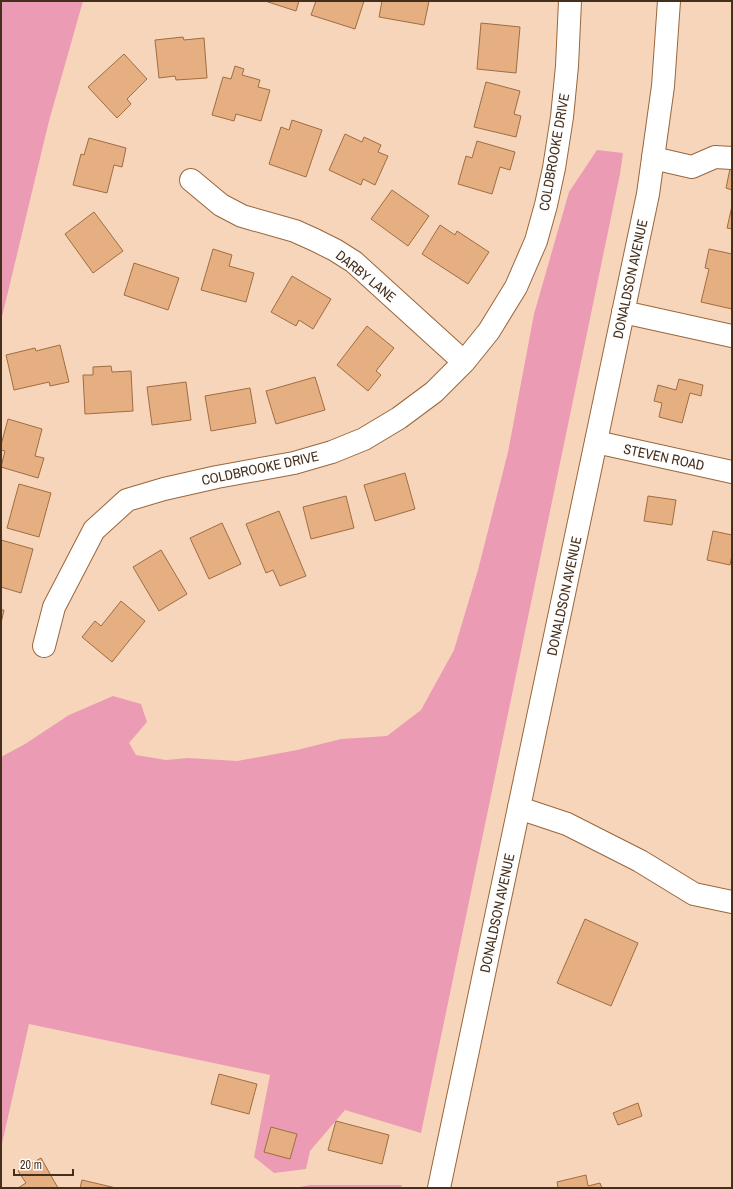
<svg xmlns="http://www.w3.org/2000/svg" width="733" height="1189" viewBox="0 0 733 1189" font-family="'Archivo Narrow',sans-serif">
	<rect width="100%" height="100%" fill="#f7d5ba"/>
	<path fill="#eb9cb4" d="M1,1H83L49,121L1,321Z
		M597,150L623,153L620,174L421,1133L345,1110L310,1151L306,1169L274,1173L254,1157L270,1075L29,1024L1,1148V757L25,744L69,715L113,696L141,704L147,722L129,743L136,755L166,760L188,758L237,761L297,750L341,739L387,736L421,710L454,650L478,570L508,452L534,314L569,192Z
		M310,1185H402L401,1188H294Z"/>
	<path fill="#e5af82" stroke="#9f6d42" d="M265,1H299L296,11Z
		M316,1H364L355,29L311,15Z
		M382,1H429L424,25L379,17Z
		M481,23L520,27L516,73L477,69Z
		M183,37L184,40L204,38L207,78L176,80L175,76L159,78L155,40Z
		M124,54L147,79L127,99L131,104L117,118L88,87Z
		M235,66L244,69L242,75L260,80L258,87L270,90L261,121L236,114L234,121L212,115L223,77L231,79Z
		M486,82L520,91L514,114L521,116L516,137L474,127Z
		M292,120L322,130L306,177L269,164L281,127L289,130Z
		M345,134L362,142L364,137L381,145L378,152L388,156L375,185L363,179L361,185L329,170Z
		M89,138L126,148L122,167L114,165L107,193L73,185L81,154L84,155Z
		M477,141L515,152L510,170L500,167L492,194L458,184L466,156L472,158Z
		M731,164H732V190L726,188Z
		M392,190L429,216L408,246L371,219Z
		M732,206V229L727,228Z
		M94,212L123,251L93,273L65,234Z
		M440,225L455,235L457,231L489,252L468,284L422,254Z
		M213,249L232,255L229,266L254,273L246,302L201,290Z
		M709,249L732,254V309L701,302L709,269L705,268Z
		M134,263L179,278L168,310L124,295Z
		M292,276L331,299L313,329L299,320L296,326L271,312Z
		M367,326L394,348L376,371L381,375L368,391L337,365Z
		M60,345L69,382L50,386L49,382L14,390L6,355L35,348L36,351Z
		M111,366L112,372L131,371L133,411L85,414L83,375H93V367Z
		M315,377L325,410L276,424L266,391Z
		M679,379L703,385L701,396L690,393L682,423L659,417L662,403L654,401L658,385L676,390Z
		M186,382L191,420L152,425L147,387Z
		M250,388L256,423L211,431L205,396Z
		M8,419L42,429L35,456L44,458L38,478L1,467L5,451L1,450V445Z
		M405,473L415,509L375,521L364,485Z
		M19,484L51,493L39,537L7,528Z
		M346,496L354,528L311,539L303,507Z
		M648,496L676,500L672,525L644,521Z
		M279,511L306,576L280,586L273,570L266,573L246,524Z
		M222,523L241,564L209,579L190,538Z
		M713,531L732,535V555L730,565L707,560Z
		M1,540L33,549L21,593L1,587Z
		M161,550L187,594L159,611L133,567Z
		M121,601L145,621L112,662L82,637L95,621L101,626Z
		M1,610H4L1,623Z
		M585,919L638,943L611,1006L557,983Z
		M219,1074L257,1084L249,1114L211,1104Z
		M638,1103L642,1116L618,1125L613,1113Z
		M336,1121L389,1135L382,1164L328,1150Z
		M271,1127L297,1134L290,1159L264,1152Z
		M41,1158L58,1188H18L26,1183L18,1171Z
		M586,1175L588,1186L600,1183L602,1188H558L557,1182Z
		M82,1180L116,1188H80Z"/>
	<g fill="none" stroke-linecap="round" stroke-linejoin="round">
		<defs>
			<path id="minor" d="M653,158L692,167L715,157L732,158
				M191,180L221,205L242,216L295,231L315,240L335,250L354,262L464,362
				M623,312L732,336
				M596,442L732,472
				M44,646L54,607L94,530L127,500L164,489L217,477L294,463L332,452L364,439L399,418L434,392L464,362L489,331L516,287L536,241L546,205L554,168L562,117L567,66L570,1
				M519,808L567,824L640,861L694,894L732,902"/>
			<path id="major" d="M439,1188L648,194L663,86L669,1"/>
		</defs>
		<use href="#minor" stroke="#98673c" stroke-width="24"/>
		<use href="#major" stroke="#98673c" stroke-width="24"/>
		<use href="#minor" stroke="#fff" stroke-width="22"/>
		<use href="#major" stroke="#fff" stroke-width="22"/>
	</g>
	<g text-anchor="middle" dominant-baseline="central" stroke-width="3" stroke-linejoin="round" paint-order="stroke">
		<g font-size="14" fill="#442e1c" stroke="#fdfdfd">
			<text transform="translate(554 152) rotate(-80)">COLDBROOKE DRIVE</text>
			<text transform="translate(366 276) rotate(39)">DARBY LANE</text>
			<text transform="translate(630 279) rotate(-78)">DONALDSON AVENUE</text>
			<text transform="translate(664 457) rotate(12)">STEVEN ROAD</text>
			<text transform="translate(260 468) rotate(-12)">COLDBROOKE DRIVE</text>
			<text transform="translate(564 596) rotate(-78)">DONALDSON AVENUE</text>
			<text transform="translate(497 913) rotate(-78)">DONALDSON AVENUE</text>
		</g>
	</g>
	<rect width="733" height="1189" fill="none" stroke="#442e1c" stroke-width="4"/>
	<path d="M14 1169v6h59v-6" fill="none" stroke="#442e1c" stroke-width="2"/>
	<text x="20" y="1169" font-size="12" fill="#442e1c" stroke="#fdfdfd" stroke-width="3" paint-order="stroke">20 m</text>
</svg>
